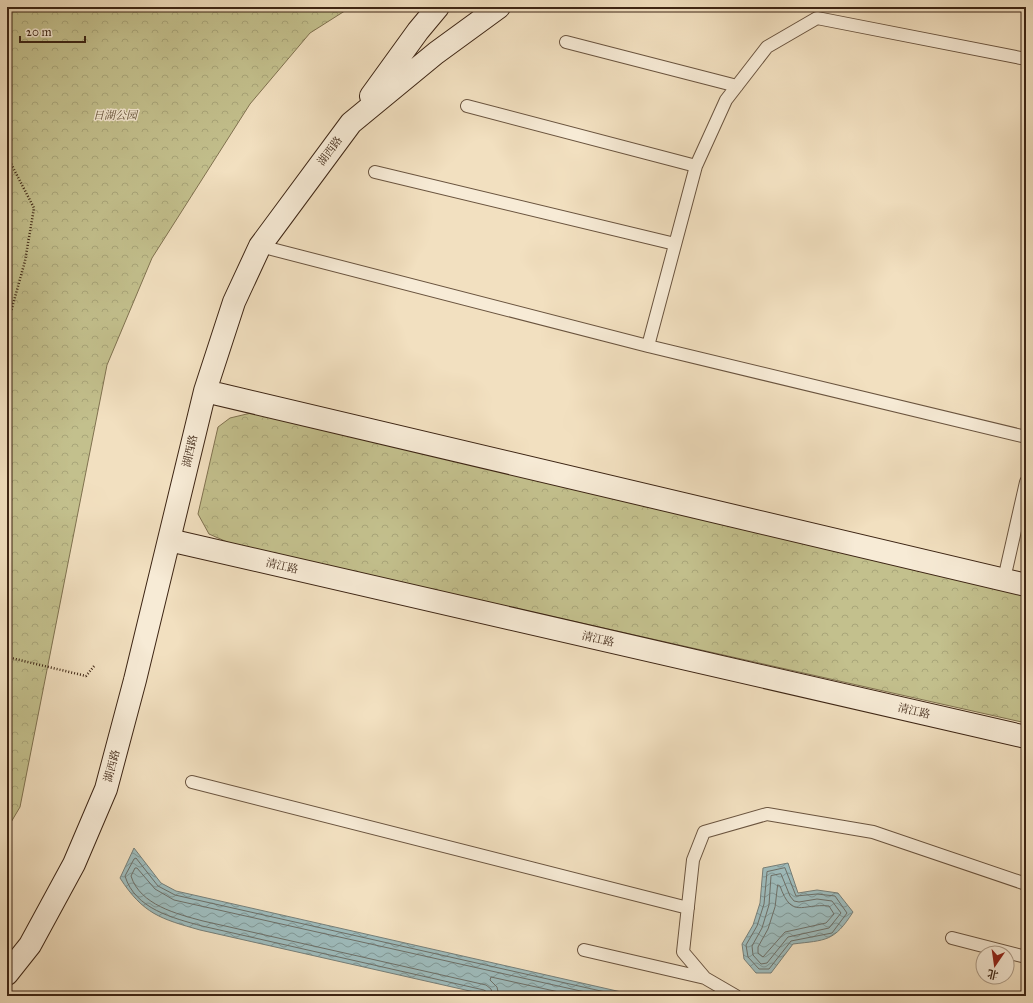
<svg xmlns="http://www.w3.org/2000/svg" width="1033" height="1003" viewBox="0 0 1033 1003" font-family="'IM FELL Great Primer','Noto Serif SC',serif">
	<defs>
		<pattern id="park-crowns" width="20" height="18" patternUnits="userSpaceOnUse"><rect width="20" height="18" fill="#c3c08d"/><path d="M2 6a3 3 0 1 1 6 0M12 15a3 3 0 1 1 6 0" fill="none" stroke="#a8a579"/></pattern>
		<pattern id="water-waves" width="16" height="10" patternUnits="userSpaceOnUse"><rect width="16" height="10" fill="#9ebbbb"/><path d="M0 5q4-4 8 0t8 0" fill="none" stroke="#829897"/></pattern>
	</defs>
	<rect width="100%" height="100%" fill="#f2e0c0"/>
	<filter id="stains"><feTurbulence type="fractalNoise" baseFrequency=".005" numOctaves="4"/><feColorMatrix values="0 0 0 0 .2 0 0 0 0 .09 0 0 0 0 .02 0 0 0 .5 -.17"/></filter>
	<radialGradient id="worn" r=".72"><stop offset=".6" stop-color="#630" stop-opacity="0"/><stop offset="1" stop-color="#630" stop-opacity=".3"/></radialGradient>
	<path fill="url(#park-crowns)" stroke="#807250" d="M7,7H351L310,33L250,104L152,258L107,365L20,807L7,829Z
		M251,413L1026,593V723L234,545L209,534L198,514L218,427L230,418Z"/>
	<path fill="url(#water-waves)" stroke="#777f78" d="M134,848L161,883L176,891L639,996H492L200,930C161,919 143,914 120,878Z
		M788,863L798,893L817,890L838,893L853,912C834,942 826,940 793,944L771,973H756L744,959L742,944L753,925L760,903L763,868Z"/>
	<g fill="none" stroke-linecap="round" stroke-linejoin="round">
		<path stroke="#6e7068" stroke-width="1" d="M785,868L796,896L817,894L835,896L847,913L832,933L791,941L769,969H759L748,957L746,945L757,926L764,904L767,872Z
			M781,874L790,896L794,901L799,902L817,899L832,901L841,913L829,928L788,937L767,963L761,964L753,955L752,946L762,928L769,905L771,876Z
			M778,885L780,886C792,920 802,903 829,906L834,914L826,923L785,932L763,957L758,953V947L768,929L775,907Z
			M488,996L487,992L484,990L202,926C173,918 135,909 125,876L134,859L136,858L158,886L175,895L623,996
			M493,996L491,989L486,985L203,921C177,914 140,905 131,876L135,868H137L155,889L174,900L603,996
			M499,996L497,987L490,980L491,977L577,996"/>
		<defs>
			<path id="lane" d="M566,42L737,86
				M1026,59L817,18L767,47L726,100L696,166L648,346L1026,437
				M467,106L696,166
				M375,172L675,244
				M260,246L648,346
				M1004,579L1026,482
				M192,782L688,908
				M952,938L1026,957
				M584,950L705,978
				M736,996L705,978L683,952L693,860L704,832L767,814L873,832L1026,884"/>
			<path id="secondary" d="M371,96L418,31L438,7
				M205,391L1026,585
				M169,540L1026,737
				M7,974L30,945L74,864L106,789L135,680L205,391L234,302L260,246L351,123L436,53L499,7"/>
		</defs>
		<use href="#lane" stroke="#6a543f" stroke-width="14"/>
		<use href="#secondary" stroke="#3d2514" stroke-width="24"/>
		<path stroke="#3d2514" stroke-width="2.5" stroke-dasharray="1 2" stroke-linecap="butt" d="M7,156L34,208L25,261L7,326
			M7,520L8,527L7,531
			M7,657L86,676L95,665"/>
		<use href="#lane" stroke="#f7ebd6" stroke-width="12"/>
		<use href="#secondary" stroke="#f7ebd6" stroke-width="22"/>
	</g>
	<g text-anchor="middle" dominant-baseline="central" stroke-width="3" stroke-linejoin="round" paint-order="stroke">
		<g font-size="11" font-style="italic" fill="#5e4c32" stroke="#f7ebd6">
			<text x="115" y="115">日湖公园</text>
		</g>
		<g font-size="11" fill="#3d2514" stroke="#f7ebd6">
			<text transform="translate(330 151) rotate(-53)">湖西路</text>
			<text transform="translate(190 451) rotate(-77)">湖西路</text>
			<text transform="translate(282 566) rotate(13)">清江路</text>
			<text transform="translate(598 639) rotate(13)">清江路</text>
			<text transform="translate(914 711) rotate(13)">清江路</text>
			<text transform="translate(112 766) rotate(-75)">湖西路</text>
		</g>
	</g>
	<rect width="1033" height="1003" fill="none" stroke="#f2e0c0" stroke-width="24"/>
	<rect x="8" y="8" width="1017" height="987" fill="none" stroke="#3d2514" stroke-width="2"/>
	<rect x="12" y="12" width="1009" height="979" fill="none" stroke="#3d2514"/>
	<g transform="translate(995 965) rotate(193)"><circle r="19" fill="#f7ebd6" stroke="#ad9c88"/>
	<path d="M0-3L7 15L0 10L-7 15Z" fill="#8f2418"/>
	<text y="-6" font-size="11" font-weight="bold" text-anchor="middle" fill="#3d2514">北</text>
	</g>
	<path d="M20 36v6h65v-6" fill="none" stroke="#3d2514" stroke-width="2"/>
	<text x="26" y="36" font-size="12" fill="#3d2514" stroke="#f7ebd6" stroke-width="3" paint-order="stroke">20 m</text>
	<rect width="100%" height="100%" filter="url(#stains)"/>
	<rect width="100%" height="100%" fill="url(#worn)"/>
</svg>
